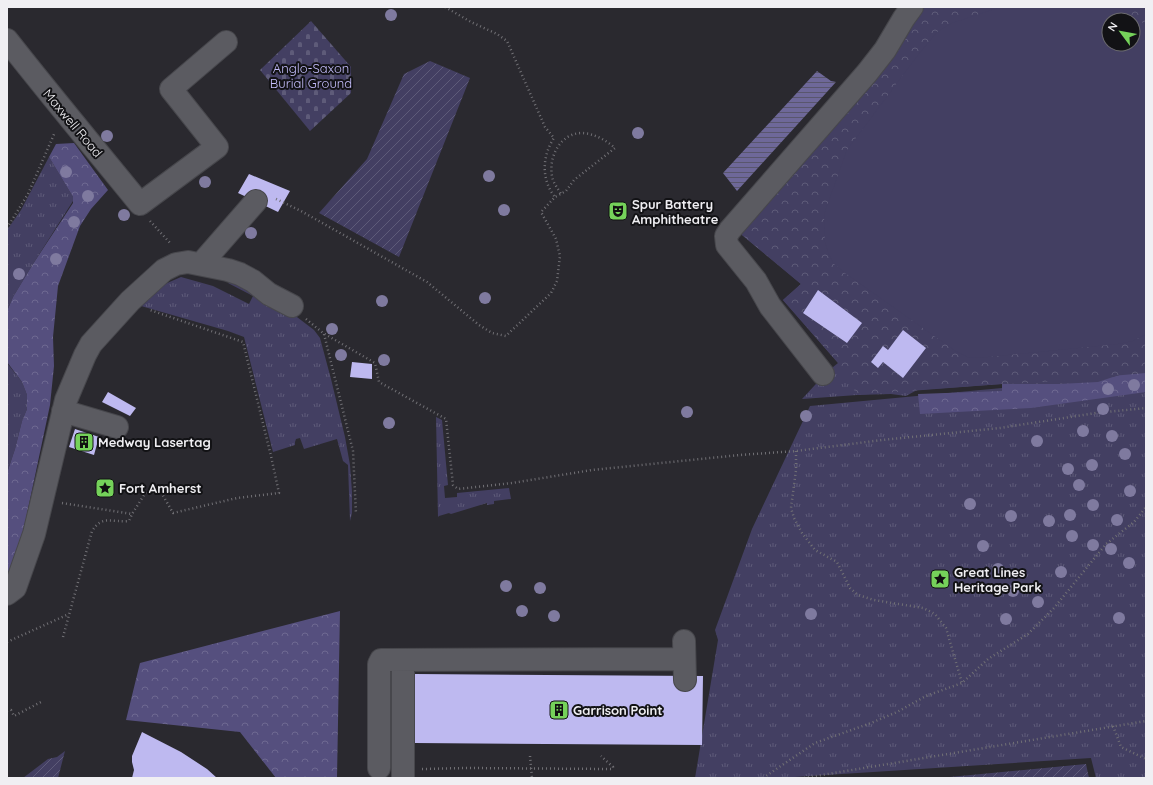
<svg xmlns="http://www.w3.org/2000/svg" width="1153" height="785" viewBox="0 0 1153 785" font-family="Quicksand,sans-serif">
	<defs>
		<pattern id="grass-tufts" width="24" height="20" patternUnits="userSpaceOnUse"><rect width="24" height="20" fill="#433f62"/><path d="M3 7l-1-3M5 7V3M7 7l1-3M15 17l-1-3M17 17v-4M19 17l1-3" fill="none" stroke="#5e5b79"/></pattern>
		<pattern id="forest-crowns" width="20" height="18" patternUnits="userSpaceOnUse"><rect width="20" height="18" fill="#554f7e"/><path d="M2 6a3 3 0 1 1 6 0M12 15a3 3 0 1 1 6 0" fill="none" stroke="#6e6991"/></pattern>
		<pattern id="cemetery-stones" width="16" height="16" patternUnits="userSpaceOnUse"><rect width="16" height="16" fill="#433f62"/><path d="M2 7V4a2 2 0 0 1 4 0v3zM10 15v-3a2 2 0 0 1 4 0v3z" fill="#5e5b79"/></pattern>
		<pattern id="park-crowns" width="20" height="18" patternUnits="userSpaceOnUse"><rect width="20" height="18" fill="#433f62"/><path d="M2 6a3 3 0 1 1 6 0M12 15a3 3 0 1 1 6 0" fill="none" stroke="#5e5b79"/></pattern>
		<pattern id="garden-furrows" width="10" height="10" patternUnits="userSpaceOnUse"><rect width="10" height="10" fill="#433f62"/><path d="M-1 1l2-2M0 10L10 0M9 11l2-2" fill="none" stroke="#5e5b79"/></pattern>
		<pattern id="water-rules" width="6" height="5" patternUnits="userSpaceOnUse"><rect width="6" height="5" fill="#6e6899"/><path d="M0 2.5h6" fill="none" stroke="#59566d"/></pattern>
	</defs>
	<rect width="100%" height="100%" fill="#2a292f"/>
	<path fill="url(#grass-tufts)" fill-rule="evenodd" d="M1146,7V366L1113,377L1146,374V778H1096L1091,758L779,778H695L718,640L715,630L752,529L810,406L1045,384H1002L917,390L906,396L891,394L857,395L802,399L827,372L838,363L783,300L801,284L742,235L849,100ZM1109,20H1133V44H1109Z
		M49,157L73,197V201L33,264L13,297L7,311V230L21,210Z
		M181,277L213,286L249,304L253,296L228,283L237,282L293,314L314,330L320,338L331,379L345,437L350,465L352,492V513L350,521L348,465L343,461L337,439L304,449L300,438L296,439L295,442V445L273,452L244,337L228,331L141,306L165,284Z
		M7,363L22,382L27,395V409L22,421L15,449L7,473Z
		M436,417L442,420L448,485L444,486L445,498L457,497V493L509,488L511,499L494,501V504L487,505V503L451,514L449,513L439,516L438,517Z"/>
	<path fill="url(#forest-crowns)" d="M74,143L108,190L91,209L80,226L58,286L53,337L54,366L50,405L17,561L7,582V473L15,449L22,421L27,409V395L22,382L7,362V311L13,297L33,264L73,203V197L49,157L56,144Z
		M1146,366V392L1031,408L920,414L918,394L1002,391V384H1059L1098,382Z
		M340,611L337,778H276L240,732L126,720L140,663Z"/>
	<path fill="url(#cemetery-stones)" d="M311,21L351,67V93L310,131L260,70Z"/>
	<path fill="url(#park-crowns)" fill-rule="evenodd" d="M921,7H1146V373L1031,383L1002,384L857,395L839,364L783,300L801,284L742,235L741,231ZM1109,20H1133V44H1109Z"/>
	<path fill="url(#garden-furrows)" d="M430,61L470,78L399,257L319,213L367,159L404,74Z
		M65,751L58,778H23L48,759L57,757Z
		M1086,764L1089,778H939Z"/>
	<path fill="#433f62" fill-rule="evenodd" d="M1001,7H1119L1146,25V334L1133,341L1118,344L978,358L967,357L954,350L845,273L833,263L828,252L825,242L824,214L847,150L918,55L937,32L952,23ZM1109,20H1133V44H1109Z"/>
	<path fill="url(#water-rules)" d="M817,71L831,81L836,82L737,191L723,173Z"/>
	<path fill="#beb9f0" d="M249,174L290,191L278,212L238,193Z
		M818,290L862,323L847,343L803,313Z
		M903,330L926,348L903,378L883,362L878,368L871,362L883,346L888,350Z
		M352,362L372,364V379L350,377Z
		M108,392L136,408L130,416L102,402Z
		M75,429L99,437L94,455L69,447Z
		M415,674L703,676L702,745L415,743Z
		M142,732L181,752L207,769L217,778H132L134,770L132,762V756Z"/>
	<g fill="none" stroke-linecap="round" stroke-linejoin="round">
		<defs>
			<path id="minor" d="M7,40C51,96 96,150 140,204L217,147L171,89L226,42
				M201,264L256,201
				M823,374L770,306L756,281L727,245L726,236L730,230L867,73L885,50L904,18L912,7
				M63,411L117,427
				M7,594L15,588L34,534L66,400L85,355L91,344L130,301L164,270L176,264L188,262L228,270L240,274L253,281L269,294L292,306
				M684,641L685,680
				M403,660V778
				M379,768V664L381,660L684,659"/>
		</defs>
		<use href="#minor" stroke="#47474c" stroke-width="24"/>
		<path stroke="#717075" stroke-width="2.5" stroke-dasharray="1 3" stroke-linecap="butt" d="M445,7L471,22L497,34L507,41L545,127L554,138C542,156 541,180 555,197
			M276,199L301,211L427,282L479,325L492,333L506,336L551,293L557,281L560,256L556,239L541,212L555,197L566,191L574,180L615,148C606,140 593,133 581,133C558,134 547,161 553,180C555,185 558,189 561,194
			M150,221L171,244
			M7,228L28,194L55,132
			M306,319L323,333L375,363L379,382L446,419L453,485L458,489L512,483L592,470L740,455L796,451L882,440L1000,428L1096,413L1146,408
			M324,334L353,451L356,514
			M796,451V470L791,508L794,518L802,533L815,550L837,562L850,588L858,595L874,600L923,608L935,614L946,628L962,683
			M62,503L132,514L146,492H161L173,513L237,498L279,493L271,456L243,342L150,310
			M63,637L92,531C103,514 112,523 129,521L132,514
			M7,642L69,614
			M7,711L11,710L14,716L41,702
			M1113,726L1121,747L1146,759
			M530,756L532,778
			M422,769L466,768L612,769L613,767L601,756
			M763,778L815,743L871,723L897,712L926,696L962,683L988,659L1028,634L1054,608L1106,544L1134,522L1146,507
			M804,778L1146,721"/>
		<use href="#minor" stroke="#5b5b61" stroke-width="22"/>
	</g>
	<g fill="#7f7a9f">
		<circle cx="391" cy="15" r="6"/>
		<circle cx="638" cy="133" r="6"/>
		<circle cx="107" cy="136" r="6"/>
		<circle cx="66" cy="172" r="6"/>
		<circle cx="489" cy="176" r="6"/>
		<circle cx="205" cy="182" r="6"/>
		<circle cx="88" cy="196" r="6"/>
		<circle cx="504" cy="210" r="6"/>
		<circle cx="124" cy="215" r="6"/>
		<circle cx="74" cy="222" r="6"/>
		<circle cx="251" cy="233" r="6"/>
		<circle cx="56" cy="259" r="6"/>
		<circle cx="19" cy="274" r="6"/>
		<circle cx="485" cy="298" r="6"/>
		<circle cx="382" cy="301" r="6"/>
		<circle cx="332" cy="329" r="6"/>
		<circle cx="341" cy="355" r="6"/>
		<circle cx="384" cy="360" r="6"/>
		<circle cx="1134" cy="385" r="6"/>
		<circle cx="1108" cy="389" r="6"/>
		<circle cx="1103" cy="409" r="6"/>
		<circle cx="687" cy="412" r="6"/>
		<circle cx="806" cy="416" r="6"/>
		<circle cx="389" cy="423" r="6"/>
		<circle cx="1083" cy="431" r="6"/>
		<circle cx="1112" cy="436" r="6"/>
		<circle cx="1037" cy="441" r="6"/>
		<circle cx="1125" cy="454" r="6"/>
		<circle cx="1092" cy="465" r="6"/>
		<circle cx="1068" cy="469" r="6"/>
		<circle cx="1079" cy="485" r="6"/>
		<circle cx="1130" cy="491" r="6"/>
		<circle cx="970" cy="504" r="6"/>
		<circle cx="1093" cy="505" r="6"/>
		<circle cx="1070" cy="515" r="6"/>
		<circle cx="1011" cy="516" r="6"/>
		<circle cx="1117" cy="520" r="6"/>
		<circle cx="1049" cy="521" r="6"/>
		<circle cx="1072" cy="536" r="6"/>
		<circle cx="1093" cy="545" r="6"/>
		<circle cx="983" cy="546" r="6"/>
		<circle cx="1111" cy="549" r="6"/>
		<circle cx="1129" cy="563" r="6"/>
		<circle cx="998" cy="569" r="6"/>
		<circle cx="1061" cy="572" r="6"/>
		<circle cx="506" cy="586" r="6"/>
		<circle cx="540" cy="588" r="6"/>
		<circle cx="1013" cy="591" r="6"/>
		<circle cx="1038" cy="602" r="6"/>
		<circle cx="522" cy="611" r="6"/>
		<circle cx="811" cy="614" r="6"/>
		<circle cx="554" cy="616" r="6"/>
		<circle cx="1119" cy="618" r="6"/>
		<circle cx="1006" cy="619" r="6"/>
	</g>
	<defs>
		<symbol id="theatre-square" viewBox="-11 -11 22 22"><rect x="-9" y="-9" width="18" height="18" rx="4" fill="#75d25a" stroke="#121215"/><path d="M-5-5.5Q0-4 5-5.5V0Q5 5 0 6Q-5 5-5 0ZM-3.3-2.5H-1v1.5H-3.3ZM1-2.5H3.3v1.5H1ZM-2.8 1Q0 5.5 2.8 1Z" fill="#111"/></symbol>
		<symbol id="building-square" viewBox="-11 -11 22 22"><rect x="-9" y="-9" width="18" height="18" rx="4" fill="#75d25a" stroke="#121215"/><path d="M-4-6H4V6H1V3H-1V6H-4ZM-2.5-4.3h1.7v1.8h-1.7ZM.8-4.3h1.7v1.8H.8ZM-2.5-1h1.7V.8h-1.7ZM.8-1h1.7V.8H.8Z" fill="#111"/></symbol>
		<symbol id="sight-square" viewBox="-11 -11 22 22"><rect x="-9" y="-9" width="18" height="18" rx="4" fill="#75d25a" stroke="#121215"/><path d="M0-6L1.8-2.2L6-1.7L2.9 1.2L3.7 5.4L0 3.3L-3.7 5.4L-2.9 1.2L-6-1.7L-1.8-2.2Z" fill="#111"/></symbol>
	</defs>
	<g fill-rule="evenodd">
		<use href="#theatre-square" x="607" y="200" width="22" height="22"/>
		<use href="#building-square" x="73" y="431" width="22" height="22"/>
		<use href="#sight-square" x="94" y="477" width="22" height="22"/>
		<use href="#sight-square" x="929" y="568" width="22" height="22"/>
		<use href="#building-square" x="548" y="699" width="22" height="22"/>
	</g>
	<g text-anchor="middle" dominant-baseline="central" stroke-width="4" stroke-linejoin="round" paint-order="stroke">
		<g font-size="13" fill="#c4bdfb" stroke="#121215">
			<text x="311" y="68">Anglo-Saxon<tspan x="311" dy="15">Burial Ground</tspan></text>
		</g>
		<g font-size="13" fill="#f0eff3" stroke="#121215">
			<text transform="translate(73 123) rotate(50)">Maxwell Road</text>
		</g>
		<g font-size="13" font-weight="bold" fill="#f0eff3" stroke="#121215" text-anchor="start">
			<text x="632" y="204">Spur Battery<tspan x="632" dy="15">Amphitheatre</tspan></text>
			<text x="98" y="442">Medway Lasertag</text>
			<text x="119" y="488">Fort Amherst</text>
			<text x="954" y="572">Great Lines<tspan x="954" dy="15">Heritage Park</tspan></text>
			<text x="573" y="710">Garrison Point</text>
		</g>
	</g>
	<rect width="1153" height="785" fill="none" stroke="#f0eff3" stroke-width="16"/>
	<g transform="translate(1121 32) rotate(302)"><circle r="19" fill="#121215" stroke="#6b6a6e"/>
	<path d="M0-3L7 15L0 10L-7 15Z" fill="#75d25a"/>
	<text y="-6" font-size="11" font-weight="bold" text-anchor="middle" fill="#f0eff3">N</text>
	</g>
</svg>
